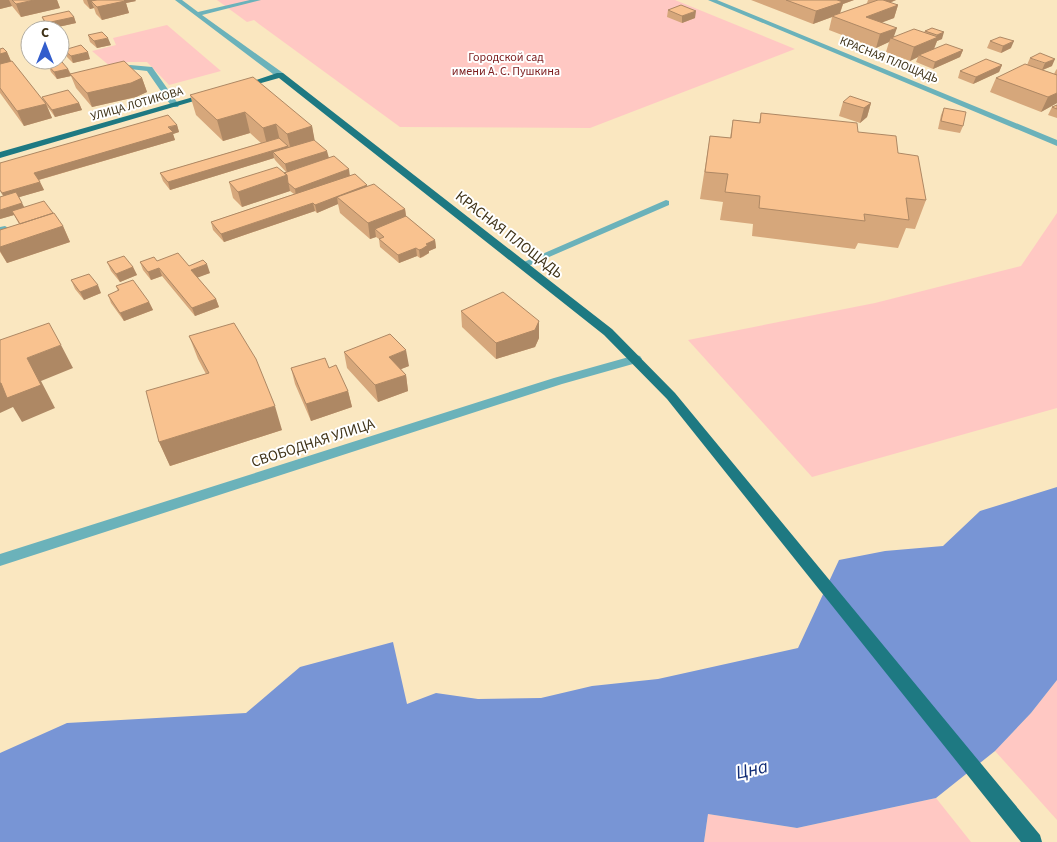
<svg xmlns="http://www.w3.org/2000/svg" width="1057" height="842" viewBox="0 0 1057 842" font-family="'Source Sans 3',sans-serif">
	<rect width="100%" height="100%" fill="#fae7c0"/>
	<path fill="#ffc8c3" d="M217,0H675L795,49L590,128L400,127L259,24L254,20L247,22Z
		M167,25L221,71L169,85L147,62H128L111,67L92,51L116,45L113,38Z
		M1057,213V408L812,477L688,340L875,303L1021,266Z
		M1057,680V820L995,751L1031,713Z
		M936,798L971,842H704L708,814L797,828Z"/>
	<path fill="#7895d5" d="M1057,487V680L1031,713L995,751L936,798L797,828L708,814L704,842H0V753L67,723L246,713L300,667L393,642L407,704L436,693L478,699L541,698L592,686L658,679L798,648L839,560L885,551L943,546L980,511Z"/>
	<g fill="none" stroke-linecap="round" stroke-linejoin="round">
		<path fill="#6bb2ba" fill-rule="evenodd" d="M175,0H182L198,12L250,0H261L202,15L283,73V77H277Z
			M708,0H717L1057,140V146Z
			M130,65L152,67L179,105L178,107H172L147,71L130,69L114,73L110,71Z
			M666,200L669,201V205L526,267L522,268L517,265Z
			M5,226L10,229L8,231L0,233V227Z
			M636,355L640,356L642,359L640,362L562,384L0,566V554L554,378Z"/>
		<path fill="#1e7982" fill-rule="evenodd" d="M277,73H283L612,329L675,393L1040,835L1042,842H1021L667,399L604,335L279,78L243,88L239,86Z
			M204,94L211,96L0,158V152Z"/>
	</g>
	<path fill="#d6a77b" d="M0,0H57L60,8L21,17L12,6L0,9Z
		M83,0H135L136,1L126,3L129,13L102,20L96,14L94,8L90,9L84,3Z
		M751,0H854L843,4L840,14L868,3H867L868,0H896L890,3L898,5L894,18L882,22L894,37L924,32L925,31L932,28L942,39L937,41L934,49L963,50L960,57L933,69L916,62L918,57L910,61L886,52L889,42L876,48L829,30L832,17L813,24Z
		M668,10L695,18L682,23L667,17Z
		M42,17H74L76,23L49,29L44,23Z
		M88,35L111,45L97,48L90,42Z
		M990,41L1011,48L1001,53L987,48Z
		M0,49L7,52L11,61L44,102L42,97L79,103L82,110L55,117L47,106L52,118L24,126L0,93Z
		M64,50L90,59L73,63L67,57Z
		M1030,58L1052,66L1043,70L1054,74L1056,70L1057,69V103L1041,112L990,92L996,78L1027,65Z
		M48,65L68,69L71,74L142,78L147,92L136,97L92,107L76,88L71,76L57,79L51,72Z
		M1002,65L999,72L973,84L958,78L960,71Z
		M190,95L312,126L314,140L329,158L350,175L367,185V186L405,209L406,216L435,240L436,248L429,251V253L423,257L420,258L417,256L399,263L380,247L379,239L376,237L370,239L340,213L338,204L317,213L315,211L224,242L213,230L211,222L294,194L290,191L242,207L233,198L229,182L286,172L275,160L274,158L170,190L163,181L160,173L261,143L250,133L223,141L196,115Z
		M843,102L871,103L867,117L860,123L839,116Z
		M1057,105V118L1048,115L1052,107Z
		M944,108L963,126L960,133L938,129L941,115Z
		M761,113L858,132L898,153L926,200L915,229L906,228L898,248L858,243L855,249L752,236L753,224L720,220L723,202L700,199L710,136L730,138L733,120L759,123Z
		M177,125L179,132L173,134L175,140L39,180L44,190L19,197L24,207L63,226L70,242L7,263L0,252V230L19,224L14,215L0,219V197L3,196L0,191V163Z
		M157,261L189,266L210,273L197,277L216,299L219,307L195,316L162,276L151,280L143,270L140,262Z
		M107,262L133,267L137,275L120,282L111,271Z
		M71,280L101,293L84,300L75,289Z
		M116,286L149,302L153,310L124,321L111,303L108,295L118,291Z
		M461,311L539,338L535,347L496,359L462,327Z
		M189,336L282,430L170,466L159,442L206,374L198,359Z
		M344,352L409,366L401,369L406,375L408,391L378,402L347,368Z
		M291,368H329L348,391L352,407L311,421L295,384Z"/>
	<path fill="#ae8864" d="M0,0H9L12,6L0,9Z
		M34,0H57L60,8L21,17L16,4Z
		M87,0H135L136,1L126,3L129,13L102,20L97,7L91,1L94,8L90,9Z
		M834,0H854L843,4L839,15L832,16V17L813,24L816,11Z
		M882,0H896L878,7Z
		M898,5L894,18L865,29L866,17Z
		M696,11L695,18L682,23V16Z
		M74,17L76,23L49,29L46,23Z
		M897,28L893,39L891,38L889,42L876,48L880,34Z
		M944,32L942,39L937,41L933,51L919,55L918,57L910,61L914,47L936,38L937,35Z
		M108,38L111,45L97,48L94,41Z
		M1014,41L1011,48L1001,53L1003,46Z
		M963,50L960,57L933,69L935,62Z
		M7,52L13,66L0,69V54Z
		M88,52L90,59L73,63L71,56Z
		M1055,59L1052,66L1042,70L1045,63Z
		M1002,65L999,72L973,84L976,77Z
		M68,69L71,76L57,79L54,72Z
		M142,78L147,92L136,97L92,107L87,93Z
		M1057,93V103L1041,112L1048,97Z
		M79,103L82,110L55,117L52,110Z
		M871,103L867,117L860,123L864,108Z
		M46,104L52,118L24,126L17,111Z
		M245,112L250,133L223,141L217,120Z
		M276,124L281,145L268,149L263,128Z
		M177,125L179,132L173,134L175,140L38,180L34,173Z
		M312,126L316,147L292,155L287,134Z
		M288,146L290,153L273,152L274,158L170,190L168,182Z
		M327,151L329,158L287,172L285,164Z
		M349,169L350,177L296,197L295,189Z
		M287,175L290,191L242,207L238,192Z
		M40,182L44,190L6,201L2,193Z
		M367,185L368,192L337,197L338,204L317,213L315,205Z
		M22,203L26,211H12L14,215L0,219V210Z
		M313,203L315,211L224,242L221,234Z
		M405,209L407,224L375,229L376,237L370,239L368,223Z
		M63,226L70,242L7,263L0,251V247Z
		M435,240L436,248L429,251V253L420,258L419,250L426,244Z
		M416,248L417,256L399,263L398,255Z
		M207,264L210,273L194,279L191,270Z
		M133,267L137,275L120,282L116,274Z
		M159,268L162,276L151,280L148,272Z
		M98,285L101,293L84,300L80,292Z
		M216,299L219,307L195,316L192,308Z
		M149,302L153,310L124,321L120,313Z
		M539,321V338L535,347L496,359V343Z
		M61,345L73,368L41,381L55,408L22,422L13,407L0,413V383L27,358Z
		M406,350L409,366L391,373L389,357Z
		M406,375L408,391L378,402L375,385Z
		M348,391L352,407L311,421L306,404Z
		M275,406L282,430L170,466L159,442Z"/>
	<path fill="#f9c28f" stroke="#ae8864" d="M12,0H34L16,4Z
		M97,0H124L125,1L97,7L91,1Z
		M786,0H837L843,2L816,11Z
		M878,0H883L898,5L866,17L897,28L880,34L832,16Z
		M681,5L696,11L682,16L668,10Z
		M69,11L74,17L46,23L42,17Z
		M932,28L944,32L937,35L925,31Z
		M914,29L938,37L914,47L891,38Z
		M102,32L108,38L94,41L88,35Z
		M1000,37L1014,41L1003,46L990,41Z
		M946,44L963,50L935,62L919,55Z
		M81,45L88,52L71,56L64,50Z
		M3,48L7,52L0,54V49Z
		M1040,53L1055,59L1045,63L1030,58Z
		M986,59L1002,65L976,77L960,71Z
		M12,61L46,104L17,111L0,88V64Z
		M124,61L142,78L131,83L87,93L70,74Z
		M62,62L68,69L54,72L48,65Z
		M1025,64L1057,75V93L1048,97L996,78Z
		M253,77L312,126L287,134L276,124L263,128L245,112L217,120L190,95Z
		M68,90L79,103L52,110L42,97Z
		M850,96L871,103L864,108L843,102Z
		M1057,105V109L1052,107Z
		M944,108L966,112L963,126L941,121Z
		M761,113L857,123L858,132L896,136L898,153L918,156L926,200L906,198L909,220L864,214L865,221L759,208L760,196L725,192L728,174L705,172L710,136L731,138L733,120L760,123Z
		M168,115L177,125L168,127L173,132L34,173L40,182L2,193L0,190V163Z
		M279,138L288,146L168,182L160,173Z
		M314,140L327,151L285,164L273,152Z
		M334,156L349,169L295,189L288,183L287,175L284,173Z
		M277,167L287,175L238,192L229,182Z
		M355,174L367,185L315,205L313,203L221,234L211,222Z
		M374,184L405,209L368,223L337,197Z
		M16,192L22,203L0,210V197Z
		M44,201L53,213L20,224L12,211Z
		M54,213L63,226L0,247V230Z
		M406,216L435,240L426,244L428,245L422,249L419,250L416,248L398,255L379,239L384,237L375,229Z
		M178,253L189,266L203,260L207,264L191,270L216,299L192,308L159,268L148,272L140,262L154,257L157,261Z
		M124,256L133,267L116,274L107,262Z
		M89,274L98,285L80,292L71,280Z
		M133,280L149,302L120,313L108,295L119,290L116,286Z
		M503,292L539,321L535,330L496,343L461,311Z
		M49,323L61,345L27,358L41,385L7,398L1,383H0V340Z
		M234,323L256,359L275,406L159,442L146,391L209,373L189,336Z
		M390,334L406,350L389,357L406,375L375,385L344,352Z
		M325,358L329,368L336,365L348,391L306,404L291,368Z"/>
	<g text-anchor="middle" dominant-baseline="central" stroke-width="4" stroke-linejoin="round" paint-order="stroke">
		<g font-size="12" fill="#7c1d1e" stroke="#fff">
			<text x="506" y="57">Городской сад<tspan x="506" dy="14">имени А. С. Пушкина</tspan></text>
		</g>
		<g font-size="12" fill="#3f3217" stroke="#fff">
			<text transform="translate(889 60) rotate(22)">КРАСНАЯ ПЛОЩАДЬ</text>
			<text transform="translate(137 104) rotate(-16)">УЛИЦА ЛОТИКОВА</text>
		</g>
		<g font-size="15" fill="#3f3217" stroke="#fff">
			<text transform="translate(509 235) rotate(38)">КРАСНАЯ ПЛОЩАДЬ</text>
			<text transform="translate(313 443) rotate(-18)">СВОБОДНАЯ УЛИЦА</text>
		</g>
		<g font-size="19" font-style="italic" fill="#122d76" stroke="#fff">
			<text transform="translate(752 770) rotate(-13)">Цна</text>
		</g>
	</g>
	<g transform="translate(45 45)"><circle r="24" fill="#ffffff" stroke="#b2ada2"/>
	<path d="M0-4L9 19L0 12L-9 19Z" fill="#325dcc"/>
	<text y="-8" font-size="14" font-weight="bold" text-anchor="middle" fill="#3f3217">С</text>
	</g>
</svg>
